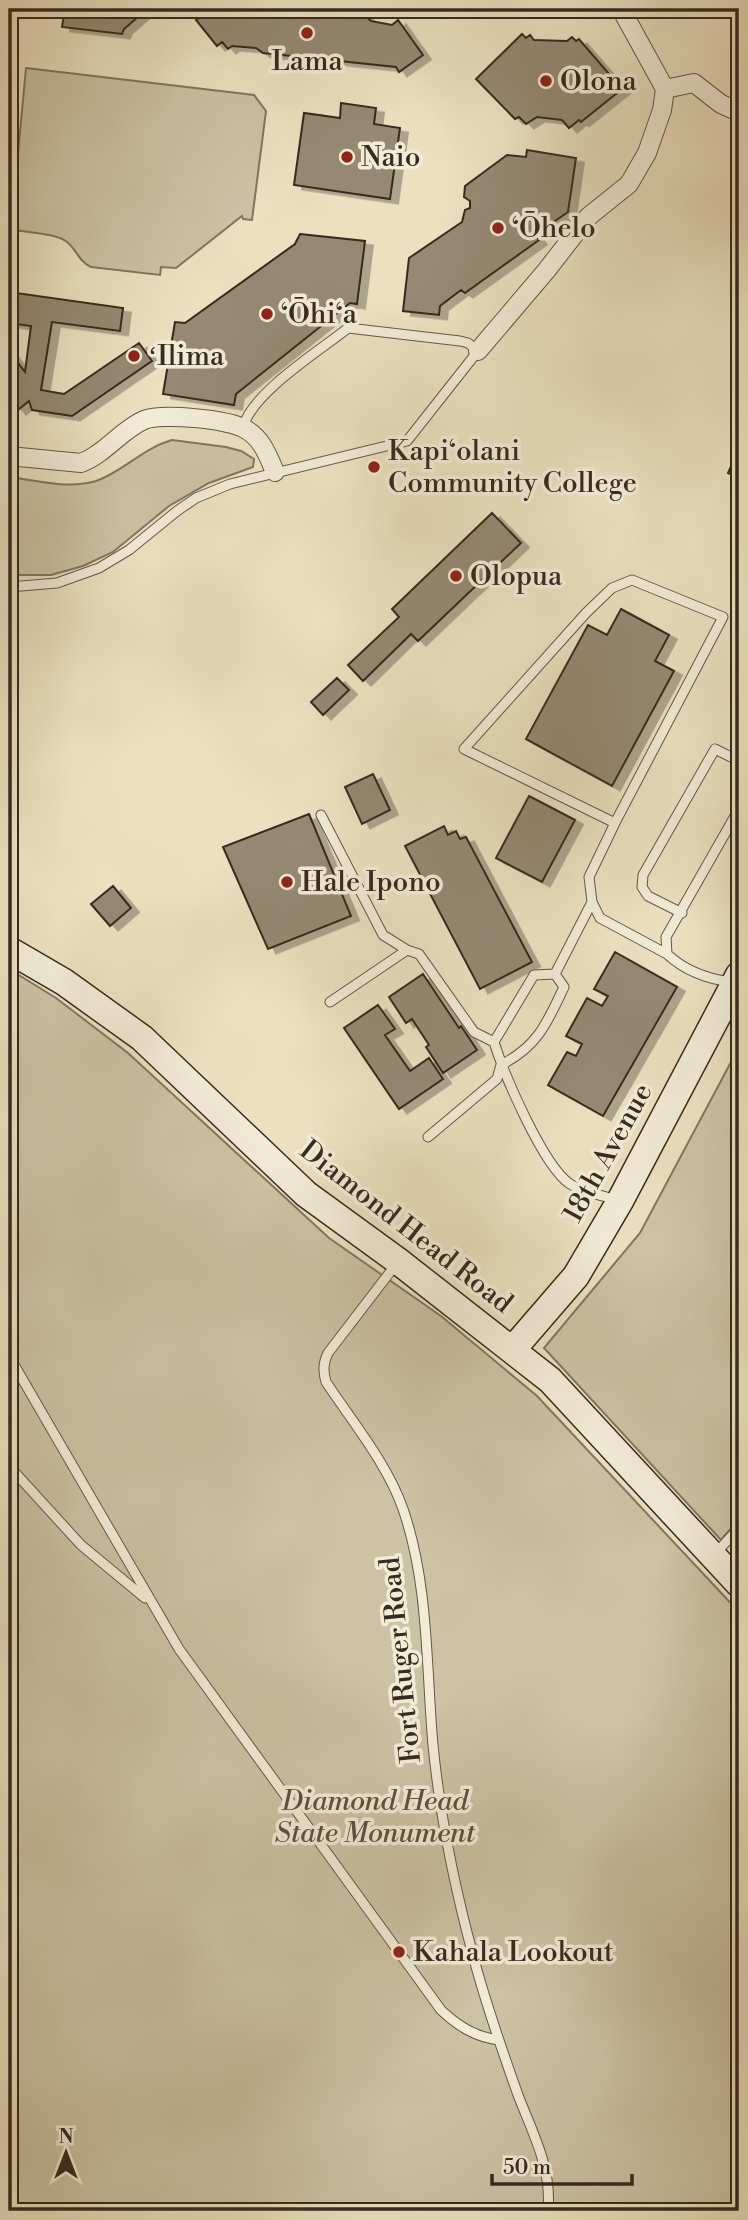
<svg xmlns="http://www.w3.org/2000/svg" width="748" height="2220" viewBox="0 0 748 2220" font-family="'Libre Bodoni',serif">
	<defs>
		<filter id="shadow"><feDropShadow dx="8" dy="4.5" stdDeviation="0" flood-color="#0004"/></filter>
	</defs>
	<rect width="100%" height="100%" fill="#ebe1c1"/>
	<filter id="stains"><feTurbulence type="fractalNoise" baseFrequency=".00286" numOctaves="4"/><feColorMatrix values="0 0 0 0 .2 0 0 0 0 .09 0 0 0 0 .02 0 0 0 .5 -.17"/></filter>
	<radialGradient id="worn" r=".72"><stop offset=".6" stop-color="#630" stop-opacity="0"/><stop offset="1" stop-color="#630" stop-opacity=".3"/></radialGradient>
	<path fill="#ccc2a5" stroke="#827662" stroke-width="2" d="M26,68L254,95L266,111L252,220L243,219L242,216L176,268L161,267L160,275L91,267C79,262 77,250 67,242C55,233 30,233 16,230L12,218Z
		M172,440L226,447L241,451L254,459L253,467L209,483L169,506L113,552L83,566L51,575H9V466L10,477C37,481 69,489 96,481C124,471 143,448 172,440Z
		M9,969L56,998L128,1053L329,1238L441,1316L537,1396L739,1612V2211H9Z
		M739,1047V1519L721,1540L544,1348L640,1233Z"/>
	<path fill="#958973" stroke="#372a1f" stroke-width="2" filter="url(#shadow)" d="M65,9H153V11H145L124,29L122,34L62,27Z
		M199,9H334L360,11L371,21L392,25L398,20L423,55L399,72L396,67L263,53L256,48L232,46L228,49L222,42L217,46L196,20L204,15Z
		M522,34L526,38L530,35L534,40L567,41L572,37L576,41L579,39L622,89L581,122L579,120L569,128L562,120L537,117L526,124L519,117L515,119L476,79Z
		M341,103L376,108L374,124L400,128L390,199L294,185L304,113L340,118Z
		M527,150L576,158L568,212L535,235L539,240L465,293L461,290L440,306L439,315L403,311L409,258L462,222L465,210L470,208V201L464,197L465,186L507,155L526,157Z
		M300,234L365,241L357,304L350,303L236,394L234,405L163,394L175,322L185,323L295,244Z
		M9,292L123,308L120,331L52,322L41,390L64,394L139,343L152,361L72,416L32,410L29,401L18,410L9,399V351L25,372L31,326L9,323Z
		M739,449V478L728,473Z
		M492,513L521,543L418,641L411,634L363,681L348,665L399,617L392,609Z
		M621,609L669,635L655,661L674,671L612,786L526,739L588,625L607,635Z
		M337,678L349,690L323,715L311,702Z
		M373,774L390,810L362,824L345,787Z
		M529,796L575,820L542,882L496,858Z
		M309,814L351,916L268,949L223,847Z
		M444,826L448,835L456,831L460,839L466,837L532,962L480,989L405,846Z
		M113,886L131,908L110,926L91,904Z
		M615,952L677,987L603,1116L548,1085L567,1052L576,1056L582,1044L566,1036L587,998L602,1006L608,996L594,989Z
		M423,974L459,1028L461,1026L477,1050L443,1073L426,1047L429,1045L412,1019L406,1023L389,997Z
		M378,1005L395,1029L385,1035L410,1071L429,1058L443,1079L399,1109L344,1028Z"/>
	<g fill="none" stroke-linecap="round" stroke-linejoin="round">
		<defs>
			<path id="lane" d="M9,587L57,583L99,568L129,550L177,511L196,498L230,484L407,441L478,351L468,343L460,341L348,328C318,352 253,392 243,427
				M321,815L383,935L407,950
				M615,823L464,749L586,613L612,588L632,580L723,617L617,819L615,823L589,877L592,902L600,918L667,954
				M682,913L648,896L642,887L643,875L715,749L739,761
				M731,982C708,979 684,970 667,954L666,937L739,809
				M330,1002L407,950L419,954L474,1032L494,1042L534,975L555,974L592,902
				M494,1042C504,1074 543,1166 570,1184C582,1192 602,1195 616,1200
				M428,1137L497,1079L501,1065C538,1046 547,1023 564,987L555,974
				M397,1263L328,1353C323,1363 323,1371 326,1382C352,1421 388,1465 403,1509C429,1584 426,1667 433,1745C440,1817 455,1889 474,1959C486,2005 502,2050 518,2095C533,2134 552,2168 548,2211
				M9,1356L179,1649L441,2010C458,2026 475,2037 499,2040
				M9,1466L81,1545L145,1598
				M714,1555L739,1528"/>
			<path id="street" d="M665,89L694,83L721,104L739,112
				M478,351L546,271L588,217L629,184L647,153L662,110L665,89L621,9
				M9,456L81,463C105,454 121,430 144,420C161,413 229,419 245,429C262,438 268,456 275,472"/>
			<path id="secondary" d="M9,950L64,982L142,1038L306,1194L398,1261L550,1380L739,1584
				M513,1349L576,1276L620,1201L739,975"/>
		</defs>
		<use href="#lane" stroke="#645848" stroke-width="11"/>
		<use href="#street" stroke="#645848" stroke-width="20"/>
		<use href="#secondary" stroke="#372a1f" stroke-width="29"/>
		<use href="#lane" stroke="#f2ecd7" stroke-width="9"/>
		<use href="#street" stroke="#f2ecd7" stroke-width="18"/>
		<use href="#secondary" stroke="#f2ecd7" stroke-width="26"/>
	</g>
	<g fill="#8f2418" stroke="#f2ecd7" stroke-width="2.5">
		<circle cx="307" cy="33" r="7"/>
		<circle cx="546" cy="81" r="7"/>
		<circle cx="347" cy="157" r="7"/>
		<circle cx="498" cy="228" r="7"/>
		<circle cx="267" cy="314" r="7"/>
		<circle cx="134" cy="356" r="7"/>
		<circle cx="374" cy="467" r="7"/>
		<circle cx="456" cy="576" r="7"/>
		<circle cx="287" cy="882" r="7"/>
		<circle cx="399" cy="1952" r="7"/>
	</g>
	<g text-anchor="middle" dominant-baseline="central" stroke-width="7" stroke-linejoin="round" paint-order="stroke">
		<g font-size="28" fill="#372a1f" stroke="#f2ecd7" text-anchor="start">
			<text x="307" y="61" text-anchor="middle">Lama</text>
			<text x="560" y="81">Olona</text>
			<text x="361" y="157">Naio</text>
			<text x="512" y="228">‘Ōhelo</text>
			<text x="281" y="314">‘Ōhi‘a</text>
			<text x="148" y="356">ʻIlima</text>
			<text x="388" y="451">Kapi‘olani<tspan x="388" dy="32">Community College</tspan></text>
			<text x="470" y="576">Olopua</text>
			<text x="301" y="882">Hale Ipono</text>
			<text x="413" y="1952">Kahala Lookout</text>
		</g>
		<g font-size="28" fill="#372a1f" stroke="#f2ecd7">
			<text transform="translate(608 1153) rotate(-61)">18th Avenue</text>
			<text transform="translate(406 1227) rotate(38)">Diamond Head Road</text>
			<text transform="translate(401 1660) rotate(-96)">Fort Ruger Road</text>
		</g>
		<g font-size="28" font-style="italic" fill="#5c5040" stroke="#f2ecd7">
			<text x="375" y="1801">Diamond Head<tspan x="375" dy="32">State Monument</tspan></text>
		</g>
	</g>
	<rect width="748" height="2220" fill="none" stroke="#ebe1c1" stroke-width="35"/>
	<rect x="10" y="10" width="727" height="2199" fill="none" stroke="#372a1f" stroke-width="3.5"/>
	<rect x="18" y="18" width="713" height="2185" fill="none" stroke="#372a1f" stroke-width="2"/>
	<g transform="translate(66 2153)" stroke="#f2ecd7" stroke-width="5" paint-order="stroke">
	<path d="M0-5L12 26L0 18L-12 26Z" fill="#372a1f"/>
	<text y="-10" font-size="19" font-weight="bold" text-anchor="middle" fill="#372a1f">N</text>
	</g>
	<path d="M492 2174v10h140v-10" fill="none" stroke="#372a1f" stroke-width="3.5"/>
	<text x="503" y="2174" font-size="21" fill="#372a1f" stroke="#f2ecd7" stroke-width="5" paint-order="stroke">50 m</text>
	<rect width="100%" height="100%" filter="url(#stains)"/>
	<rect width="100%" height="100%" fill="url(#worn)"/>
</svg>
